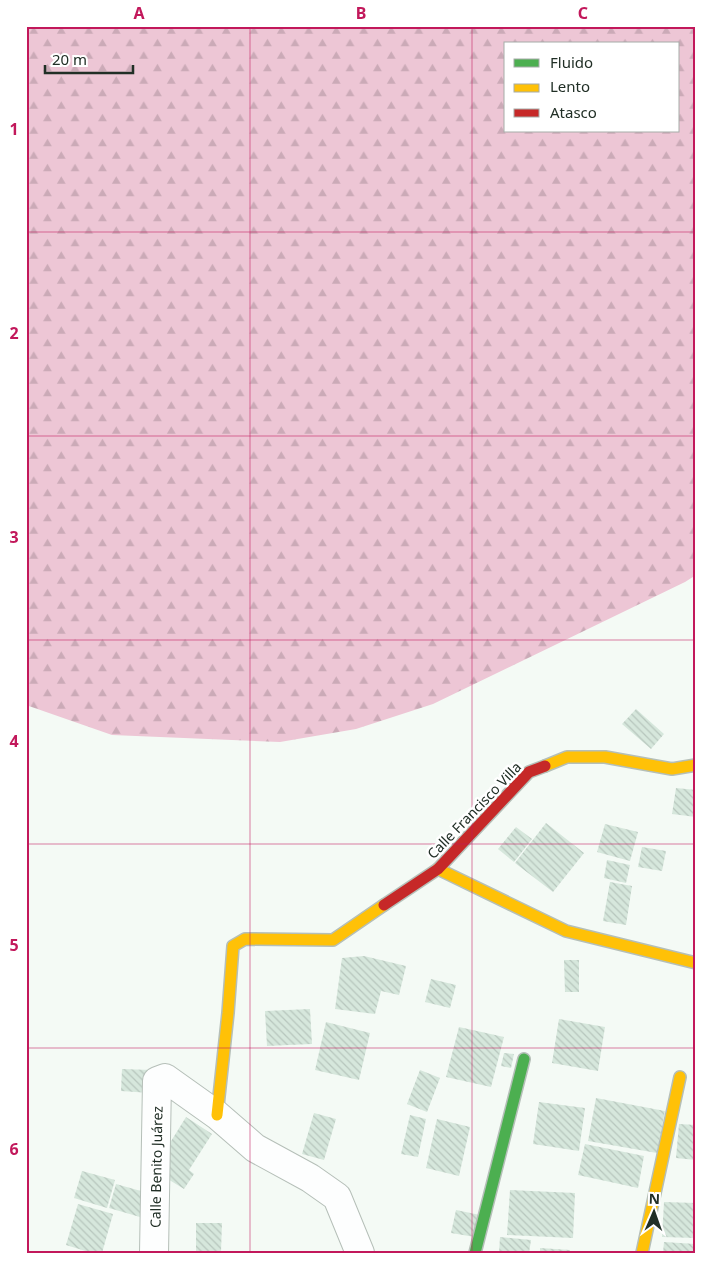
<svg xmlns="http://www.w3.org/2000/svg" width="722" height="1279" viewBox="0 0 722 1279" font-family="'Noto Sans',sans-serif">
	<defs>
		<pattern id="forest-firs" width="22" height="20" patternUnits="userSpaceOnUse" patternTransform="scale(1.25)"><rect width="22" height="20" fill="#edc6d5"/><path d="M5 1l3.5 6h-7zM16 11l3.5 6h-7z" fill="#cbaab7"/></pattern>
		<pattern id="building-back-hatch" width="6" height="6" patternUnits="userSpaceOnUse" patternTransform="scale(1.25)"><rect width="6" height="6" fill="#d6e7dc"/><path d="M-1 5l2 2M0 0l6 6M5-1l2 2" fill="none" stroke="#b7c6bd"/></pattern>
	</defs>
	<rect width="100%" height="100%" fill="#f4faf5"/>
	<path fill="url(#forest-firs)" fill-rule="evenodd" d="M26,26H696V575L685,582L433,704L356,729L280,742L112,735L26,705ZM506,44H678V131H506Z"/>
	<path fill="url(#building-back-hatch)" d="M636,709L664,734L651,749L622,724Z
		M676,788L696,790V817L672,814Z
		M546,823L584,853L553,892L515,863Z
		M605,824L638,832L630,861L597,852Z
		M516,827L532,839L514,862L498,849Z
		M642,847L666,851L662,871L638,867Z
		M607,860L630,865L626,883L604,878Z
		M610,882L632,886L626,925L603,921Z
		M364,956L406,966L399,995L381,991L375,1014L335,1009L342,958Z
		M564,960H579V992H565Z
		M431,979L456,985L450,1008L425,1002Z
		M310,1009L312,1044L267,1046L265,1011Z
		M559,1019L605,1027L598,1071L552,1063Z
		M326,1022L370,1033L359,1080L315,1070Z
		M459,1027L504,1037L491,1087L446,1077Z
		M504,1053L514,1054L511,1068L501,1066Z
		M122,1069L151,1070L150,1093L121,1091Z
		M420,1070L440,1078L427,1112L407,1104Z
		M596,1098L665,1111L657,1153L588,1141Z
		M539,1102L585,1108L579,1151L533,1144Z
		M314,1113L336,1119L324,1160L302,1154Z
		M410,1115L426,1119L418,1157L401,1154Z
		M186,1117L212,1134L189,1170L194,1174L184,1189L158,1173L163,1154Z
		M437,1119L470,1127L459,1176L426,1168Z
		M679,1124L696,1125V1160L676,1158Z
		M585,1144L644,1156L638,1188L578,1175Z
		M82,1171L115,1180L107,1208L74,1198Z
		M116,1184L148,1193L140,1217L109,1208Z
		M510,1190L575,1193L573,1238L507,1235Z
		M664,1202L696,1203V1238L662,1237Z
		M78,1204L113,1214L102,1253H92L66,1245Z
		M456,1210L480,1215L475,1237L451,1233Z
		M196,1223H222L221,1252H196Z
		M500,1237L531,1240L529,1253H499Z
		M664,1242L696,1244V1253H663Z
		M540,1248L570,1250V1253H540Z"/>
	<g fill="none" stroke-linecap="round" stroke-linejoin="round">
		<defs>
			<path id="street" d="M154,1253L157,1081L165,1078L217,1115L255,1148L310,1178L337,1197L360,1253"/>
			<path id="fast" d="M475,1253L524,1059"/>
			<path id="slow" d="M545,766L567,757H605L672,769L696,765
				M438,869L566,931L696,963
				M217,1115L228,1013L233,946L245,939L333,940L384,905
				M642,1253L680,1077"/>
			<path id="jam" d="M384,905L438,869L529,772L545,766"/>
		</defs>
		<use href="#street" stroke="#b5bfb8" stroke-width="30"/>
		<use href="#fast" stroke="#b5bfb8" stroke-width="14"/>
		<use href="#slow" stroke="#b5bfb8" stroke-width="14"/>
		<use href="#jam" stroke="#b5bfb8" stroke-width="14"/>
		<use href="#street" stroke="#fdfefe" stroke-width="28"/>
		<use href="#fast" stroke="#4caf50" stroke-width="11"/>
		<use href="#slow" stroke="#ffc107" stroke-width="11"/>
		<use href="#jam" stroke="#c62828" stroke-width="11"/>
	</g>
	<path fill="none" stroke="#c2185b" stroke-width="1" stroke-opacity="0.55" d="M250,26V1253M472,26V1253M26,232H696M26,436H696M26,640H696M26,844H696M26,1048H696"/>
	<g text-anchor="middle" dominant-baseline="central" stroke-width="5" stroke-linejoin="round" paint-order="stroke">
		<g font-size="14" fill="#212f26" stroke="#fff">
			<text transform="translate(474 810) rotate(-46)">Calle Francisco Villa</text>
			<text transform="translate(156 1167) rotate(-89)">Calle Benito Juárez</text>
		</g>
	</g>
	<rect width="722" height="1279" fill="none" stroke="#ffffff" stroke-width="55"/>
	<rect x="504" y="42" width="175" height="90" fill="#ffffff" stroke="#a6aca8"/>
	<rect x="514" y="59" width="25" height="8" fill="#4caf50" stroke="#a6aca8"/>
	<text x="550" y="68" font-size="15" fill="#212f26">Fluido</text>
	<rect x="514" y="84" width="25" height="8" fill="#ffc107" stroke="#a6aca8"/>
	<text x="550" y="92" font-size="15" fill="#212f26">Lento</text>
	<rect x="514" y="109" width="25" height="8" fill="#c62828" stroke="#a6aca8"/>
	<text x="550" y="118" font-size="15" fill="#212f26">Atasco</text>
	<g transform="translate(654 1212) rotate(2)" stroke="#ffffff" stroke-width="4" paint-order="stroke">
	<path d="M0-4L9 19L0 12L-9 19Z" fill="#212f26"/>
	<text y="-8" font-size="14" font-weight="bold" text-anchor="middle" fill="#212f26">N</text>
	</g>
	<path d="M45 65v8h88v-8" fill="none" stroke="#212f26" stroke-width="2.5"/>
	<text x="52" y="65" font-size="15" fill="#212f26" stroke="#ffffff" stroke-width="4" paint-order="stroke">20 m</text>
	<rect x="28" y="28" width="666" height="1224" fill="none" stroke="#c2185b" stroke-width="2"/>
	<g font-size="16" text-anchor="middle" font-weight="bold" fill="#c2185b">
		<text x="139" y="19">A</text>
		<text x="361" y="19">B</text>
		<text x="583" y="19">C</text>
		<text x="14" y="135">1</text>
		<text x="14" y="339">2</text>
		<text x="14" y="543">3</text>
		<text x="14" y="747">4</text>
		<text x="14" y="951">5</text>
		<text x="14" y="1155">6</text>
	</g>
</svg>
